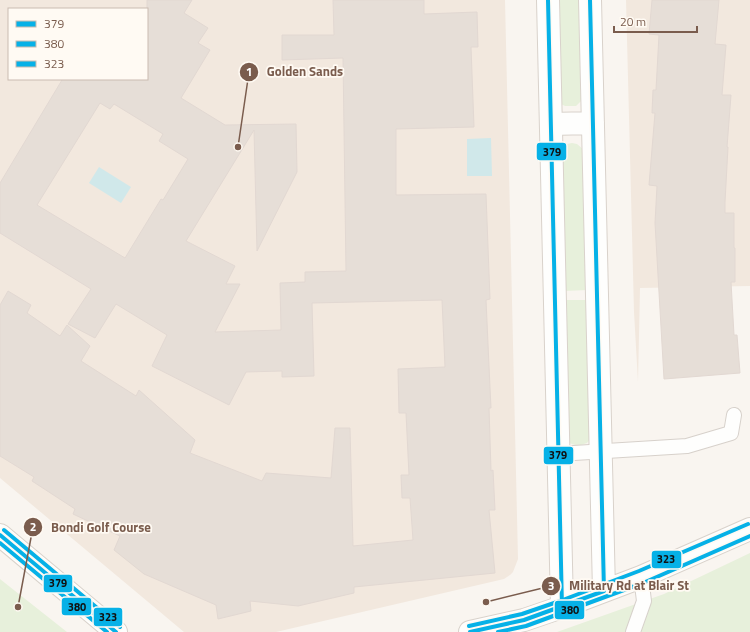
<svg xmlns="http://www.w3.org/2000/svg" width="750" height="632" viewBox="0 0 750 632" font-family="'Titillium Web',sans-serif">
	<rect width="100%" height="100%" fill="#f9f5f0"/>
	<path fill="#f2e8de" fill-rule="evenodd" d="M0,0H505L518,559L513,572L510,575L504,579L276,632H184L0,478ZM9,9H147V79H9Z
		M626,0H750V286L640,288L638,382L634,312Z"/>
	<path fill="#e7f0db" d="M555,0H580L582,100L576,106H565L561,104Z
		M572,143L577,144L584,150L588,290L563,291L561,151L567,144Z
		M563,300H588L590,439L587,443L578,446L569,443Z
		M750,553V632H557L664,594Z
		M0,579L5,583L67,632H0Z"/>
	<path fill="#d0e8ea" d="M491,138L492,176H467V139Z
		M99,167L131,187L121,203L89,183Z"/>
	<path fill="#e6ded7" stroke="#e2d8d2" fill-rule="evenodd" d="M147,0H192L184,13L208,28L198,43L210,50L181,98L225,125L296,124L297,172L257,251L254,130L186,241L235,266L226,284H240L215,332L281,330L280,283L305,282V272L346,271L343,58L282,60V35H334L333,0H424V14L477,12L478,47H471L474,127L396,129V195L486,194L490,299L486,300L490,388L491,408H489L491,471L493,470L495,510H489L495,573L354,587V593L298,606L250,601L251,611L218,619L216,605L144,574L114,550L120,536L73,514L75,509L32,481L34,477L0,456V305L8,291L31,305L27,313L60,336L67,325L90,346L81,361L136,396L139,390L195,440L190,453L262,481L266,473L331,478L335,428H350L353,546L413,540L410,498H402L401,475H409L406,413H399L398,369L445,367L442,300L312,303L314,376L282,377V371L246,372L229,405L152,366L167,335L116,304L95,338L68,324L91,289L0,233V183L62,80L60,79H147ZM100,103L110,109L114,104L163,134L159,141L188,159L163,200L161,199L125,258L37,205Z
		M652,0H719L715,44L726,45L722,95H731L727,147H728L725,202V213H734V248H735V282H731L734,335H737L740,373L664,379L655,223L657,186L649,185L655,113H652L653,90H656L659,35L649,34Z"/>
	<g fill="none" stroke-linecap="round" stroke-linejoin="round">
		<defs>
			<path id="lane" d="M558,454L687,446L731,433L734,415
				M633,632L644,601L641,577"/>
			<path id="secondary" d="M548,0L562,607
				M590,0L604,591
				M551,124L593,123
				M0,535L116,632
				M470,632L524,620L562,607L641,577L750,529"/>
		</defs>
		<use href="#lane" stroke="#d7d1cb" stroke-width="16"/>
		<use href="#secondary" stroke="#d9d2cb" stroke-width="24"/>
		<use href="#lane" stroke="#fefefd" stroke-width="14"/>
		<use href="#secondary" stroke="#fefefd" stroke-width="22"/>
		<defs>
			<path id="bus-1" d="M548,0L562,607
				M0,535L116,632
				M470,632L524,620L604,591L590,0"/>
			<path id="bus-2" d="M0,543L107,632
				M498,632L526,626L643,583L750,536"/>
			<path id="bus-3" d="M4,530L120,627
				M469,626L522,614L560,601L639,571L748,524"/>
		</defs>
		<use href="#bus-1" stroke="#fffaf3" stroke-width="7"/>
		<use href="#bus-2" stroke="#fffaf3" stroke-width="7"/>
		<use href="#bus-3" stroke="#fffaf3" stroke-width="7"/>
		<use href="#bus-1" stroke="#06b1e7" stroke-width="4"/>
		<use href="#bus-2" stroke="#06b1e7" stroke-width="4"/>
		<use href="#bus-3" stroke="#06b1e7" stroke-width="4"/>
	</g>
	<path fill="none" stroke="#7a5c4d" stroke-width="1.5" d="M238 147L249 72M18 607L33 527M486 602L551 586"/>
	<g fill="#7a5c4d" stroke="#fffaf3" stroke-width="1.5">
		<circle cx="238" cy="147" r="4"/>
		<circle cx="18" cy="607" r="4"/>
		<circle cx="486" cy="602" r="4"/>
		<circle cx="249" cy="72" r="10"/>
		<circle cx="33" cy="527" r="10"/>
		<circle cx="551" cy="586" r="10"/>
	</g>
	<g font-size="12" text-anchor="middle" font-weight="bold" fill="#fff">
		<text x="249" y="76">1</text>
		<text x="33" y="531">2</text>
		<text x="551" y="590">3</text>
	</g>
	<g font-size="13" text-anchor="middle" font-weight="bold" fill="#7a5c4d" stroke="#fffaf3" stroke-width="3.5" stroke-linejoin="round" paint-order="stroke">
		<text x="305" y="76">Golden Sands</text>
		<text x="101" y="532">Bondi Golf Course</text>
		<text x="629" y="590">Military Rd at Blair St</text>
	</g>
	<g stroke="#fffaf3" stroke-width="1.5">
		<rect x="536" y="142" width="31" height="19" rx="4" fill="#06b1e7"/>
		<rect x="543" y="446" width="31" height="19" rx="4" fill="#06b1e7"/>
		<rect x="651" y="550" width="31" height="19" rx="4" fill="#06b1e7"/>
		<rect x="43" y="574" width="30" height="19" rx="4" fill="#06b1e7"/>
		<rect x="61" y="597" width="31" height="19" rx="4" fill="#06b1e7"/>
		<rect x="554" y="600" width="31" height="20" rx="4" fill="#06b1e7"/>
		<rect x="93" y="607" width="30" height="20" rx="4" fill="#06b1e7"/>
	</g>
	<g font-size="11" text-anchor="middle" font-weight="bold" fill="#111">
		<text x="552" y="156">379</text>
		<text x="558" y="459">379</text>
		<text x="666" y="563">323</text>
		<text x="58" y="587">379</text>
		<text x="77" y="611">380</text>
		<text x="570" y="614">380</text>
		<text x="108" y="621">323</text>
	</g>
	<rect x="8" y="8" width="140" height="72" fill="#fffaf3" stroke="#cabbb1"/>
	<rect x="16" y="21" width="20" height="6" fill="#06b1e7" stroke="#cabbb1"/>
	<text x="44" y="28" font-size="12" fill="#7a5c4d">379</text>
	<rect x="16" y="41" width="20" height="6" fill="#06b1e7" stroke="#cabbb1"/>
	<text x="44" y="48" font-size="12" fill="#7a5c4d">380</text>
	<rect x="16" y="61" width="20" height="6" fill="#06b1e7" stroke="#cabbb1"/>
	<text x="44" y="68" font-size="12" fill="#7a5c4d">323</text>
	<path d="M614 26v6h83v-6" fill="none" stroke="#7a5c4d" stroke-width="2"/>
	<text x="620" y="26" font-size="12" fill="#7a5c4d" stroke="#fffaf3" stroke-width="3" paint-order="stroke">20 m</text>
</svg>
